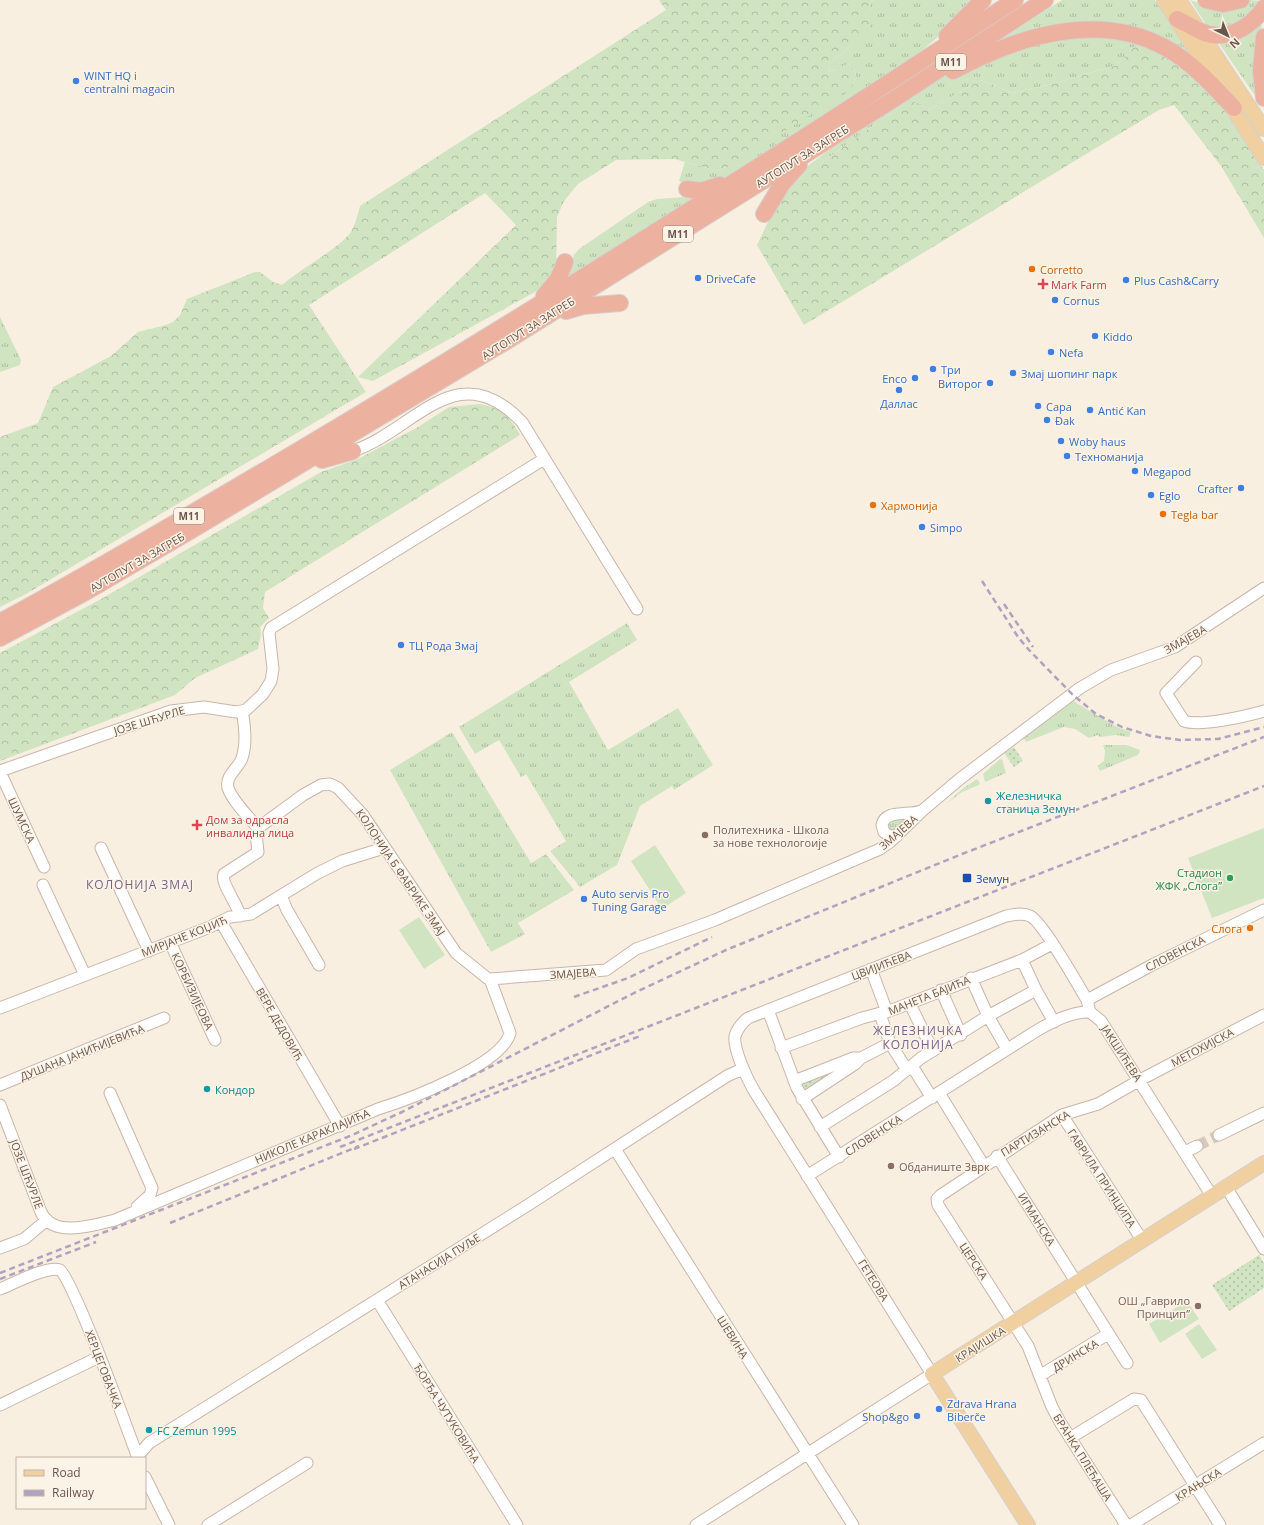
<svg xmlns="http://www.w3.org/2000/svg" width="1264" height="1525" viewBox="0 0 1264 1525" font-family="'Open Sans',sans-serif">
	<defs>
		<pattern id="grass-tufts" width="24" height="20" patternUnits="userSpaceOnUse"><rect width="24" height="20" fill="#d1e4c2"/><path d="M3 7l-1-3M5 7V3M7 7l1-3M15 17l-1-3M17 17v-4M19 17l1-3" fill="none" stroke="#aebca0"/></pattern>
		<pattern id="forest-crowns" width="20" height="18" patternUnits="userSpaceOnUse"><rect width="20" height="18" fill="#d1e4c2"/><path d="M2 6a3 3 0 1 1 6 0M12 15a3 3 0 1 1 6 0" fill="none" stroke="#aebca0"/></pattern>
		<pattern id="park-dots" width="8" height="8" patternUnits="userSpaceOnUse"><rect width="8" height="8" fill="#d1e4c2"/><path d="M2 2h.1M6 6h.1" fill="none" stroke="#aebca0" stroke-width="1.8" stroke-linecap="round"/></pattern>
	</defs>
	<rect width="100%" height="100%" fill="#f8efe1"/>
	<path fill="url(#grass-tufts)" d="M873,0H978L959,19L919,53L715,186H691L679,181L685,162L719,171L853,85L856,73L849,64L829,72L828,64L851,46L870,2Z
		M1062,0H1155L1197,61L1111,27L982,51Z
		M1190,0L1199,3H1247L1250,0L1264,1L1244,25L1211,32Z
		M1263,17C1258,47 1255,79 1264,109L1216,39Z
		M1093,32L1138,43L1117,65L1056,83L1013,93L981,80L930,109L914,103L901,106L794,182L797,174L829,150L939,79L1000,51Z
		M698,196L563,280L574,255L579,249L648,202L657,199Z
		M0,317L21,360L20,365L0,372Z
		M627,623L637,640L569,682L608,750L678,708L713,765L674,790L672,786L640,806L617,865L580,887L550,851L566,841L526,774L521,777L499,740L475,754L459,727Z
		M1073,701L1117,727L1131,732L1129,737L1116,735L1100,737L1098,735L1089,738L1075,729L1064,727L1026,742L1024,738Z
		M452,732L531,863L546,854L574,890L518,923L525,934L491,952L390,770Z
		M1103,745H1126L1140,750L1138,755L1100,771L1097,766L1104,761L1105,751Z
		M1002,759L1006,773L985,782L983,774L999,760Z
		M977,779L980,783L979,785L962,792L946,804L961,790Z
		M902,817L904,820L903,826L889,833L886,820Z"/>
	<path fill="url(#forest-crowns)" d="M659,0H873L870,2L873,23L851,46L828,64L829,72L849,64L856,73L853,85L849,91L719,171L674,159L616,160L578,184L564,201L557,217L556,272L544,287L373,381L358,377L516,225L485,193L309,305L366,392L26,594L0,607V437L38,423L53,387L111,356L138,332L166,325L173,322L180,315L187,299L255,272H260L273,282L282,285C298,270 344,246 352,230C356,222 358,214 360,206L666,10Z
		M1138,43L1182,61L1223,105L1243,135L1264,170V238L1221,166L1174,105L1159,110L804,325L757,245L781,194L794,182L901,106L914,102L930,109L981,80L1013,93L1056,83L1117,65Z
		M479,404C500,407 511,417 520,435L265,592L263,608L269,618L260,627L261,634L258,649L195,678L175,695L0,761V653L101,599L321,472L358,459L418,427L449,407Z"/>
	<path fill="url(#park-dots)" d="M1014,747L1023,761L1014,767L1004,753Z
		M849,1062L807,1092L802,1084Z
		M1259,1255L1264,1263V1288L1229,1311L1212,1285Z"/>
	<path fill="#d1e4c2" d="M1264,828V898L1212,918L1188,858Z
		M655,845L686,893L662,909L631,861Z
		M419,917L445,955L424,969L399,930Z
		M1187,1301L1199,1319L1160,1343L1149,1324Z
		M1199,1324L1217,1350L1202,1359L1185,1334Z"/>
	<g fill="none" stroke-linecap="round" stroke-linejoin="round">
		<path stroke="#d5c9bc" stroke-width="11" stroke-dasharray="11 5.5" stroke-linecap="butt" d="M1197,1146L1219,1135"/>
		<defs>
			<path id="minor" d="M353,451C415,430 457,353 522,422L637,609
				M1196,662L1166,693L1184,721C1199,727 1247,716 1264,711
				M242,711C245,726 247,743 242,758C239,768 225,775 228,788C233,802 249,817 258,828
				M0,771L171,711L204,707L236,712L246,710L263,694L271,681L273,669L269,633L271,628L544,459
				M0,772L44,867
				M897,836H890L884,832L882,825C885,809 909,816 921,811
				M101,848L149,951
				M43,885L85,975
				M281,896L287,910L319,965
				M240,916C238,904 220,883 224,874L258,852L256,833L258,828L303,795L321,785L330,784L338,788L363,815L456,953L487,978L490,979L606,970L636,949L715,920L880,849L890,842L923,810L961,778L1080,688L1111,670L1175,647L1264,588
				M221,922L340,1126
				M170,942L215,1040
				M1022,960L1036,990L1054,1022
				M871,969L887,1012
				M971,978L988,1016L1007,1049
				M941,990L961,1035
				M1087,1000L1154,964L1264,910
				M910,1004L933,1051
				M0,1008L210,927L230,917L251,914L316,874L342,861L384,848
				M768,1010L797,1088L839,1157
				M880,1014L890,1043L907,1070
				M781,1048L862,1018L892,1010L1022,960L1052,944
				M912,1066L932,1098
				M794,1081L853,1058H861L890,1043
				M0,1085L164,1018
				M110,1093L152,1188L150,1195L137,1207
				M939,1093L984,1166
				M802,1099L855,1064L861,1058
				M0,1105L41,1212C53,1239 94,1225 115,1220L378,1109C407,1100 502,1065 510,1033L490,979
				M1062,1115L1142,1240
				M820,1127L893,1081L921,1058L988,1016L1036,990
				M1219,1135L1264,1113
				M615,1149L853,1525
				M1185,1152L1197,1146
				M997,1156L1127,1363
				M807,1176L1033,1033C1049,1023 1071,1011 1090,1012
				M1226,1187L1264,1249
				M0,1248L24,1239L47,1220
				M0,1289C13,1284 47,1265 60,1270C71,1274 130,1436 138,1458
				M377,1300L517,1525
				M1041,1375L1108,1334
				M0,1405L99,1357
				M1070,1438L1134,1399L1141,1400L1220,1525
				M137,1457L149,1443L528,1205L727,1076L738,1071L744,1072
				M145,1477L169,1525
				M208,1525L307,1463
				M696,1525L932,1374L753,1089C747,1078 733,1049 735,1036C737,1029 742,1023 748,1018L1006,916C1013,915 1022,912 1030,916C1042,921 1078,985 1087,1000L1090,1012L1101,1021L1212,1196
				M1126,1525L1060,1422L1052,1407L1028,1346L938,1205L937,1199L941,1195L1062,1115L1098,1104L1140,1080L1264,1015
				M1131,1525L1264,1443"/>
			<path id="major" d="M1164,0L1264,158
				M1179,0L1264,129
				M1028,1525L932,1374L1264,1163"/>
			<path id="highway" d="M1206,0L1223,4L1241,0
				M1177,19C1185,23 1192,27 1200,31C1225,43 1250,28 1264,8
				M947,36L983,0
				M1264,37L1261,71L1264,98
				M953,71C1016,37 1098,10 1166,48C1193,63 1213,86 1234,108
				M687,189L701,191L720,185
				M764,214L782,184L799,165
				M544,296L558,279L565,262
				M566,311L583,306L620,303
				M322,460L353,451
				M0,622C102,567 201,508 301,449C543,305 780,155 1015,0
				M0,638L84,593L190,531L510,339L894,99L1045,0"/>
		</defs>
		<use href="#minor" stroke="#c7b6aa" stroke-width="13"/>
		<use href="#major" stroke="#d6d0cd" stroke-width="16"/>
		<use href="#highway" stroke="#d6d0cd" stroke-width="18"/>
		<use href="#minor" stroke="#fff" stroke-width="11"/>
		<use href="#major" stroke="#f0d0a1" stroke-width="14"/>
		<use href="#highway" stroke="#ecb19f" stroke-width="16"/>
		<path stroke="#b1a2bf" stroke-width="2.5" stroke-dasharray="6 4" stroke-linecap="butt" d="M982,581L1018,637L1029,650L1072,694L1096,714L1122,727L1151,736L1180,740L1218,739L1264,727
			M1004,604L1033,647
			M574,997L628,978L712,937
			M340,1147L1264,786
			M354,1149L640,1036
			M170,1223L359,1146
			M0,1273L350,1136L402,1112L634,993L726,950L962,854L1264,737
			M0,1279L96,1242"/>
	</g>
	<g fill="#3f7fe0" stroke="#fcf3e7" stroke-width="1.5">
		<circle cx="76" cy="81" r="4"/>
		<circle cx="698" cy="278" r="4"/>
		<circle cx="1126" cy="280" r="4"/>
		<circle cx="1055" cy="300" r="4"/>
		<circle cx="1095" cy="336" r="4"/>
		<circle cx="1051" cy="352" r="4"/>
		<circle cx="933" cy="369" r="4"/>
		<circle cx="1013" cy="373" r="4"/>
		<circle cx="915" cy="378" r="4"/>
		<circle cx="990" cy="383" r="4"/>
		<circle cx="899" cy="390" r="4"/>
		<circle cx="1038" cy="406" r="4"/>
		<circle cx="1090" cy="410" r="4"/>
		<circle cx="1047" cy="420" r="4"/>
		<circle cx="1061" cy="441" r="4"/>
		<circle cx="1067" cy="456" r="4"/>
		<circle cx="1135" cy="471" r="4"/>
		<circle cx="1241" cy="488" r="4"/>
		<circle cx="1151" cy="495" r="4"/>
		<circle cx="922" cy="527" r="4"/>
		<circle cx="401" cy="645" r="4"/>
		<circle cx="584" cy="899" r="4"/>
		<circle cx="939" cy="1409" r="4"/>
		<circle cx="917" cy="1416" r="4"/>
	</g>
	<g fill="#e8710a" stroke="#fcf3e7" stroke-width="1.5">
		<circle cx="1032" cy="269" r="4"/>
		<circle cx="873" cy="505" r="4"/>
		<circle cx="1163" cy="514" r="4"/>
		<circle cx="1250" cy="928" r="4"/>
	</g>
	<g fill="#e0444e" stroke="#fcf3e7" stroke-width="1.5">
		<path d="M1041 278h4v4h4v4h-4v4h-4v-4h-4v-4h4z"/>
		<path d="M195 819h4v4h4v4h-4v4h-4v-4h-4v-4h4z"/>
	</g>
	<g fill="#0f9aa8" stroke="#fcf3e7" stroke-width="1.5">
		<circle cx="988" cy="801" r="4"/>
		<circle cx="207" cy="1089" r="4"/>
		<circle cx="149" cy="1430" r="4"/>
	</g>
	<g fill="#8d6e63" stroke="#fcf3e7" stroke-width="1.5">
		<circle cx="705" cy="835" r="4"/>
		<circle cx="891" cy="1166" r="4"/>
		<circle cx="1198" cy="1306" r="4"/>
	</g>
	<rect fill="#1a4fb4" stroke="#fcf3e7" stroke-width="1.5" x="962" y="873" width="10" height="10" rx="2"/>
	<circle fill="#2e9e5b" stroke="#fcf3e7" stroke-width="1.5" cx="1230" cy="878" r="4"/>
	<g text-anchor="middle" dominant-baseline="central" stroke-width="3" stroke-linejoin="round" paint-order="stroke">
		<g fill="#fcf3e7" stroke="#97857a" stroke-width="1">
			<rect x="936" y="54" width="30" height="16" rx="3"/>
			<rect x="663" y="226" width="30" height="16" rx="3"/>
			<rect x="174" y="508" width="30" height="16" rx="3"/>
		</g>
		<g font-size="10" font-weight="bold" fill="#6c564b">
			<text x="951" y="62">M11</text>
			<text x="678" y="234">M11</text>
			<text x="189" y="516">M11</text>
		</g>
		<g font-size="11" fill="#366cbe" stroke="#fcf3e7" text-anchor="start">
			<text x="84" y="75">WINT HQ i<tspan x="84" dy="13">centralni magacin</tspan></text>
			<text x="706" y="278">DriveCafe</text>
			<text x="1134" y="280">Plus Cash&amp;Carry</text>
			<text x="1063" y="300">Cornus</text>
			<text x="1103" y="336">Kiddo</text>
			<text x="1059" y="352">Nefa</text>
			<text x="941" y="369">Три</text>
			<text x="1021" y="373">Змај шопинг парк</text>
			<text x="907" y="378" text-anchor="end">Enco</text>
			<text x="982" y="383" text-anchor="end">Виторог</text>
			<text x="899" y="403" text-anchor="middle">Даллас</text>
			<text x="1046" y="406">Сара</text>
			<text x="1098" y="410">Antić Kan</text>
			<text x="1055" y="420">Đak</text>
			<text x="1069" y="441">Woby haus</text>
			<text x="1075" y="456">Техноманија</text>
			<text x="1143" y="471">Megapod</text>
			<text x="1233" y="488" text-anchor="end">Crafter</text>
			<text x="1159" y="495">Eglo</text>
			<text x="930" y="527">Simpo</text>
			<text x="409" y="645">ТЦ Рода Змај</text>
			<text x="592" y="893">Auto servis Pro<tspan x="592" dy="13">Tuning Garage</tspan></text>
			<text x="947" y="1403">Zdrava Hrana<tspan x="947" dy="13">Biberče</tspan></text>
			<text x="909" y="1416" text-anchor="end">Shop&amp;go</text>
		</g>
		<g font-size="11" fill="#6c564b" stroke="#fcf3e7">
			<text transform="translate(802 156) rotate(-32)">АУТОПУТ ЗА ЗАГРЕБ</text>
			<text transform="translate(528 328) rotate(-32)">АУТОПУТ ЗА ЗАГРЕБ</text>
			<text transform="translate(137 562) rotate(-30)">АУТОПУТ ЗА ЗАГРЕБ</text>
			<text transform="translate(1185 639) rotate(-29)">ЗМАЈЕВА</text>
			<text transform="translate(149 720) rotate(-17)">ЈОЗЕ ШЋУРЛЕ</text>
			<text transform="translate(22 820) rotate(65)">ШУМСКА</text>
			<text transform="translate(898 832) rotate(-41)">ЗМАЈЕВА</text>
			<text transform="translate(401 872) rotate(56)">КОЛОНИЈА Б ФАБРИКЕ ЗМАЈ</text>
			<text transform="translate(184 936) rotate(-22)">МИРЈАНЕ КОЏИЋ</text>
			<text transform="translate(1175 953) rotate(-27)">СЛОВЕНСКА</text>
			<text transform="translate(881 965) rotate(-21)">ЦВИЈИЋЕВА</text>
			<text transform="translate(573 973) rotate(-4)">ЗМАЈЕВА</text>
			<text transform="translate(193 991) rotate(65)">КОРБИЗИЈЕОВА</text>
			<text transform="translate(929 995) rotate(-22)">МАНЕТА БАЈИЋА</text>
			<text transform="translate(280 1024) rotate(60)">ВЕРЕ ДЕДОВИЋ</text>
			<text transform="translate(1202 1047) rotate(-28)">МЕТОХИЈСКА</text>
			<text transform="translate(82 1052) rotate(-22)">ДУШАНА ЈАНИЋИЈЕВИЋА</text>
			<text transform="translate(1122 1053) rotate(57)">ЈАКШИЋЕВА</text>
			<text transform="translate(1035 1133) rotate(-31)">ПАРТИЗАНСКА</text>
			<text transform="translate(873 1135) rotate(-33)">СЛОВЕНСКА</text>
			<text transform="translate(312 1136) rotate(-23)">НИКОЛЕ КАРАКЛАЈИЋА</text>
			<text transform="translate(27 1174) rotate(69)">ЈОЗЕ ШЋУРЛЕ</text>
			<text transform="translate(1102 1178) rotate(57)">ГАВРИЛА ПРИНЦИПА</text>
			<text transform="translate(1037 1219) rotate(58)">ИГМАНСКА</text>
			<text transform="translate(439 1261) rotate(-32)">АТАНАСИЈА ПУЉЕ</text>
			<text transform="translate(974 1261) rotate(57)">ЦЕРСКА</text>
			<text transform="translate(874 1280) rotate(58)">ГЕТЕОВА</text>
			<text transform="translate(733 1337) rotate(58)">ШЕВИНА</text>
			<text transform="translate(980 1344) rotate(-32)">КРАЈИШКА</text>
			<text transform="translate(1075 1355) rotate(-31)">ДРИНСКА</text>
			<text transform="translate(104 1369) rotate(69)">ХЕРЦЕГОВАЧКА</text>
			<text transform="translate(447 1413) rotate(58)">ЂОРЂА ЧУТУКОВИЋА</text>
			<text transform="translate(1083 1457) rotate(58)">БРАНКА ПЛЕЋАША</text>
			<text transform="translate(1198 1484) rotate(-32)">КРАЊСКА</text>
		</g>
		<g font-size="11" fill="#c56008" stroke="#fcf3e7" text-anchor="start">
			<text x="1040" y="269">Corretto</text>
			<text x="881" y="505">Хармонија</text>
			<text x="1171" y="514">Tegla bar</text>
			<text x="1242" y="928" text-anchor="end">Слога</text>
		</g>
		<g font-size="11" fill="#be3a42" stroke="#fcf3e7" text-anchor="start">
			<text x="1051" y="284">Mark Farm</text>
			<text x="206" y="819">Дом за одрасла<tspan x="206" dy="13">инвалидна лица</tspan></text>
		</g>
		<g font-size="11" fill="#0d838f" stroke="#fcf3e7" text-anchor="start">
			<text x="996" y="795">Железничка<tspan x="996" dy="13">станица Земун</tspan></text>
			<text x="215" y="1089">Кондор</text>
			<text x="157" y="1430">FC Zemun 1995</text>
		</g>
		<g font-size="11" fill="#785e54" stroke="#fcf3e7" text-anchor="start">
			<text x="713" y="829">Политехника - Школа<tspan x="713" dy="13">за нове технологоије</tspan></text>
			<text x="899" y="1166">Обданиште Зврк</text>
			<text x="1190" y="1300" text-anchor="end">ОШ „Гаврило<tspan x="1190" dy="13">Принцип”</tspan></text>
		</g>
		<g font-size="11" fill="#27864d" stroke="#fcf3e7" text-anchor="end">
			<text x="1222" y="872">Стадион<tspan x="1222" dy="13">ЖФК „Слога”</tspan></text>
		</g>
		<g font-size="11" fill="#164399" stroke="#fcf3e7" text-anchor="start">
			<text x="976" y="878">Земун</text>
		</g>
		<g font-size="12" letter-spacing="1" fill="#7b6489" stroke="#fcf3e7">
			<text x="140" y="884">КОЛОНИЈА ЗМАЈ</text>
			<text x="918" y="1030">ЖЕЛЕЗНИЧКА<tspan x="918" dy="14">КОЛОНИЈА</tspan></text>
		</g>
	</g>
	<rect x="16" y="1457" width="130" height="52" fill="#fcf3e7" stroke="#c2b4a9"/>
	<rect x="24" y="1470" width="20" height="6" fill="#f0d0a1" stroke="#c2b4a9"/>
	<text x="52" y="1477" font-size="12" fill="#6c564b">Road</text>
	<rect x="24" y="1490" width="20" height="6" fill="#b1a2bf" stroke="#c2b4a9"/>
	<text x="52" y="1497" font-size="12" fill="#6c564b">Railway</text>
	<g transform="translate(1228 36) rotate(137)" stroke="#fcf3e7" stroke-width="3" paint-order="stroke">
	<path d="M0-3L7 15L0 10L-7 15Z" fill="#6c564b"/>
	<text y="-6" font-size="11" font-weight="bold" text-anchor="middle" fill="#6c564b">N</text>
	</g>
</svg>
